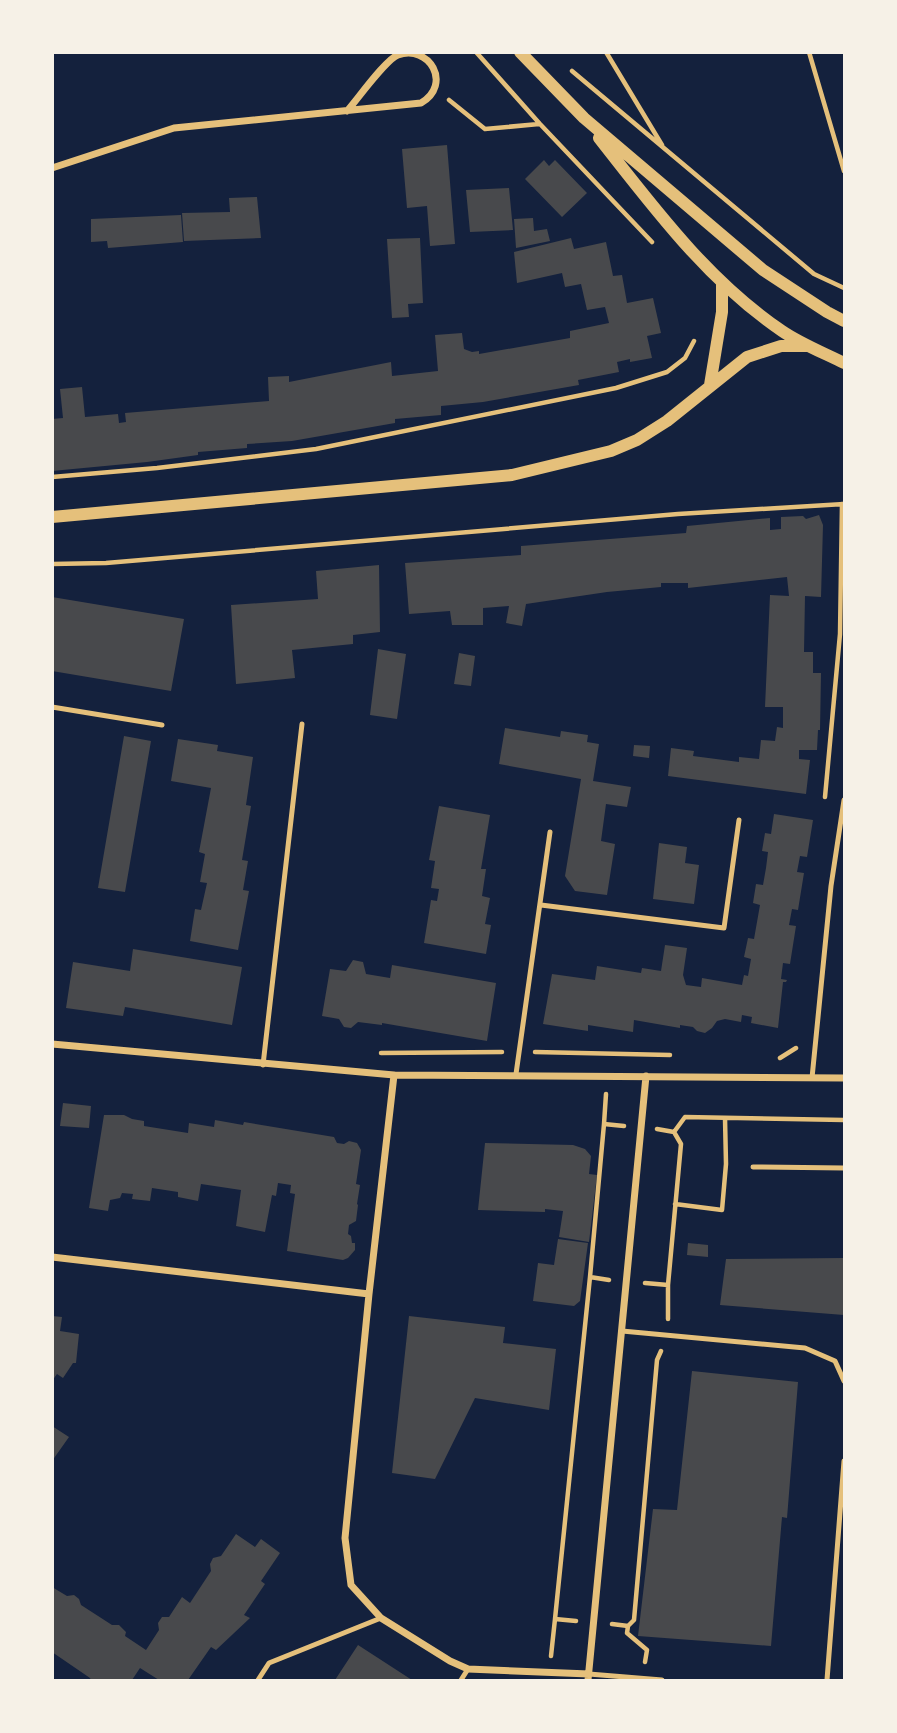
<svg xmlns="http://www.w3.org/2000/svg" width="897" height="1733" viewBox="0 0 897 1733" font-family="Commissioner,sans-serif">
	<rect width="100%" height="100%" fill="#14213d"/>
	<path fill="#48494c" d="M447,145L455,244L430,246L427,206L407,208L402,149Z
		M544,160L549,166L555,160L587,193L562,217L525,179Z
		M509,188L513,230L470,232L466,190Z
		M257,197L261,238L184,241L182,213L230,212L229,198Z
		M181,215L183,242L108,248L107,241L91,242V219Z
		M533,218L534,231L547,229L550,241L516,248L514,219Z
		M420,238L423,303L408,304L409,317L392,318L387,239Z
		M571,238L574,249L606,242L613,276L622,275L627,303L653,298L661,333L647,336L652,358L630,362V359L617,362L619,372L578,380L579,385L483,402L441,406V415L395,419V423L292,441L247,444V448L198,452V455L147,462L52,471V419L63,418L60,389L82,387L85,417L118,414L119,423L126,422L125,413L269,401L268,377L289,376V382L391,362L392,376L438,371L435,335L462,333L464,349L472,352L479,351V354L570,338V331L609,323L605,307L587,310L581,284L565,287L562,273L517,283L514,252Z
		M819,515L823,525L821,597L805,596L804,652H813V673H821L820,730H818L817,750H799V759L810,760L806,794L668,776L671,748L694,751L693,756L739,762V757L759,759L761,740L775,741L777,727L783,728V707H765L770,595L789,596L787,577L688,588V583H661V587L607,592L526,604L522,626L506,623L509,606L483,608V625H452L450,611L409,614L405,563L521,555V546L686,533L687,526L770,518V530L781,529V517L803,516L806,519Z
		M379,565L380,632L353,635V644L292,650L295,678L236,684L231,605L318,599L316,571Z
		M52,597L184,619L171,691L52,671Z
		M378,649L406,654L397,719L370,715Z
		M459,653L475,656L471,686L454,684Z
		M505,728L560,737L561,731L588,735L587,742L599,744L593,781L631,787L627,807L606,804L601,841L615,844L607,895L575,891L565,876L581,779L499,764Z
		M124,736L151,741L125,892L98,888Z
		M178,739L218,745L217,751L253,757L246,805L251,806L242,860L248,861L243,890L249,891L238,950L190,941L195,909L201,910L207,883L200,882L205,854L199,852L211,788L171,781Z
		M634,745L650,746L649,758L633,756Z
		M439,806L490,815L481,869H486L482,896L490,898L485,924L491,925L486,954L424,943L431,900L437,901L439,889L431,888L435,861L429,860Z
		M774,814L813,820L807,857L800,856L797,872L804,873L798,910L792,909L789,925L796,926L790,964L783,963L781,979L787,980L786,982H783L778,1028L751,1023L752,1017L742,1015L741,1022L725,1019L717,1021L712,1028L705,1033L697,1031L693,1027L680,1025V1028L634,1020L633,1032L588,1025V1031L543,1024L552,974L595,980L597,966L641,973L642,968L661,971L665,945L687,948L683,975L686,985L701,987L702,978L742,985L744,975L748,976L751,959L744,957L748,938L754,939L760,905L753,903L756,884L763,885L766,868L768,852L762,851L765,833L771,834Z
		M659,843L687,847L685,863L699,865L694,904L653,899Z
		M133,949L242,967L232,1025L125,1007L123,1016L66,1008L73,962L130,971Z
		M353,960L363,962L366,974L390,978L392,965L496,983L487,1041L382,1023V1025L358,1022L351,1028L344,1027L339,1019L322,1016L330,969L346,971Z
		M63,1103L91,1106L89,1128L60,1126Z
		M104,1115H124L132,1119L144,1121V1126L188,1133L189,1123L214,1127L215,1120L243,1125L244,1122L334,1137L337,1143L344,1144L349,1141L357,1143L361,1150L356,1184L360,1185L357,1204L358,1205L356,1221L349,1225L348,1234L351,1236L352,1243H355V1250L348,1258L343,1260L287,1251L295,1194L290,1193L291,1185L278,1183L276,1196L272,1195L265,1232L236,1226L241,1190L201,1184L198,1201L178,1197V1192L152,1188L150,1201L132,1199L133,1194L122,1193L120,1198L110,1200L108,1211L89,1208Z
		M485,1143L573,1145L585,1149L591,1156L589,1174L597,1175L589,1242L559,1237L563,1211L545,1209V1212L478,1210Z
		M558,1239L588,1243L580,1301L574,1306L533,1301L538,1263L554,1265Z
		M688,1243L708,1245V1257L687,1255Z
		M844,1258V1315L720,1305L726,1259Z
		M52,1316L62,1317L60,1331L79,1334L76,1363H73L63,1378L57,1374L52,1381Z
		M409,1316L505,1327L503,1343L556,1349L549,1410L475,1398L435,1479L392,1473Z
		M692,1371L798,1382L787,1518L782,1517L771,1646L638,1636L653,1509L677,1510Z
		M52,1426L69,1437L52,1461Z
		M236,1534L255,1547L261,1539L280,1553L261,1581L265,1584L244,1615L250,1618L216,1650L211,1647L188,1680H159L140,1668L132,1680H91L90,1678L52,1652V1587L67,1596L74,1595L79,1599L81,1605L112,1625H119L126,1632L125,1636L146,1650L159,1630L158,1623L162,1617H169L182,1597L190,1603L211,1571L210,1564L213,1558L221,1556Z
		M358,1645L412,1680H335Z"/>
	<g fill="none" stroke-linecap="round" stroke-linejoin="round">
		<path stroke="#e5c07b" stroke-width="4.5" d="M476,52L540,124L652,242
			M606,52L662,145
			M809,52L844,171
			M572,71L814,274L844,288
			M449,100L485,129L539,124
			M52,477L157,468L316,449L616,388L667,372L685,358L694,341
			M52,564L106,563L678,514L844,504
			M825,797L840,634L842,504
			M535,1052L670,1055
			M381,1053L502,1052
			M780,1058L796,1048
			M606,1094L604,1124L624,1126
			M604,1124L590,1277L609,1280
			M657,1129L674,1132L685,1117L844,1120
			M675,1204L722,1210L726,1164L725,1118
			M645,1283L668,1285V1319
			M668,1285L681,1144L674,1132
			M555,1619L590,1277
			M612,1624L628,1626L627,1633L647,1650L645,1662
			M628,1626L634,1620L657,1360L661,1351
			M551,1656L555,1619L576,1621"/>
		<path stroke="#e5c07b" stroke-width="5" d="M52,707L162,725
			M541,905L724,928L739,820
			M263,1065L302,724
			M516,1074L550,832
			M812,1078L831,886L844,800
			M753,1167L844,1168
			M622,1331L805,1348L835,1361L844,1381
			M589,1674L662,1680
			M258,1680L269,1663L381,1618
			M461,1680L468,1669
			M827,1680L844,1461"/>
		<path stroke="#e5c07b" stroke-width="7" d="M52,168L174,128L421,103C453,84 429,44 398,55C386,59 357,100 347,111
			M52,1044L394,1075L844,1078
			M52,1257L369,1294L394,1075
			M369,1294L345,1538L351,1585L381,1618L450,1661L468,1669L589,1674
			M588,1680L646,1076"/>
		<path stroke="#e5c07b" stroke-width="12" d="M520,52L584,118L763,270L827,312L844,321
			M599,138C654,208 708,281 782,331C801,344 824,353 844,363
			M710,385L722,312V283
			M52,517L512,475L611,451L637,440L667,421L747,357L781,346H808"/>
	</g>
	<rect width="897" height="1733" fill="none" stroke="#f6f1e7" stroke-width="108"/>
</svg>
